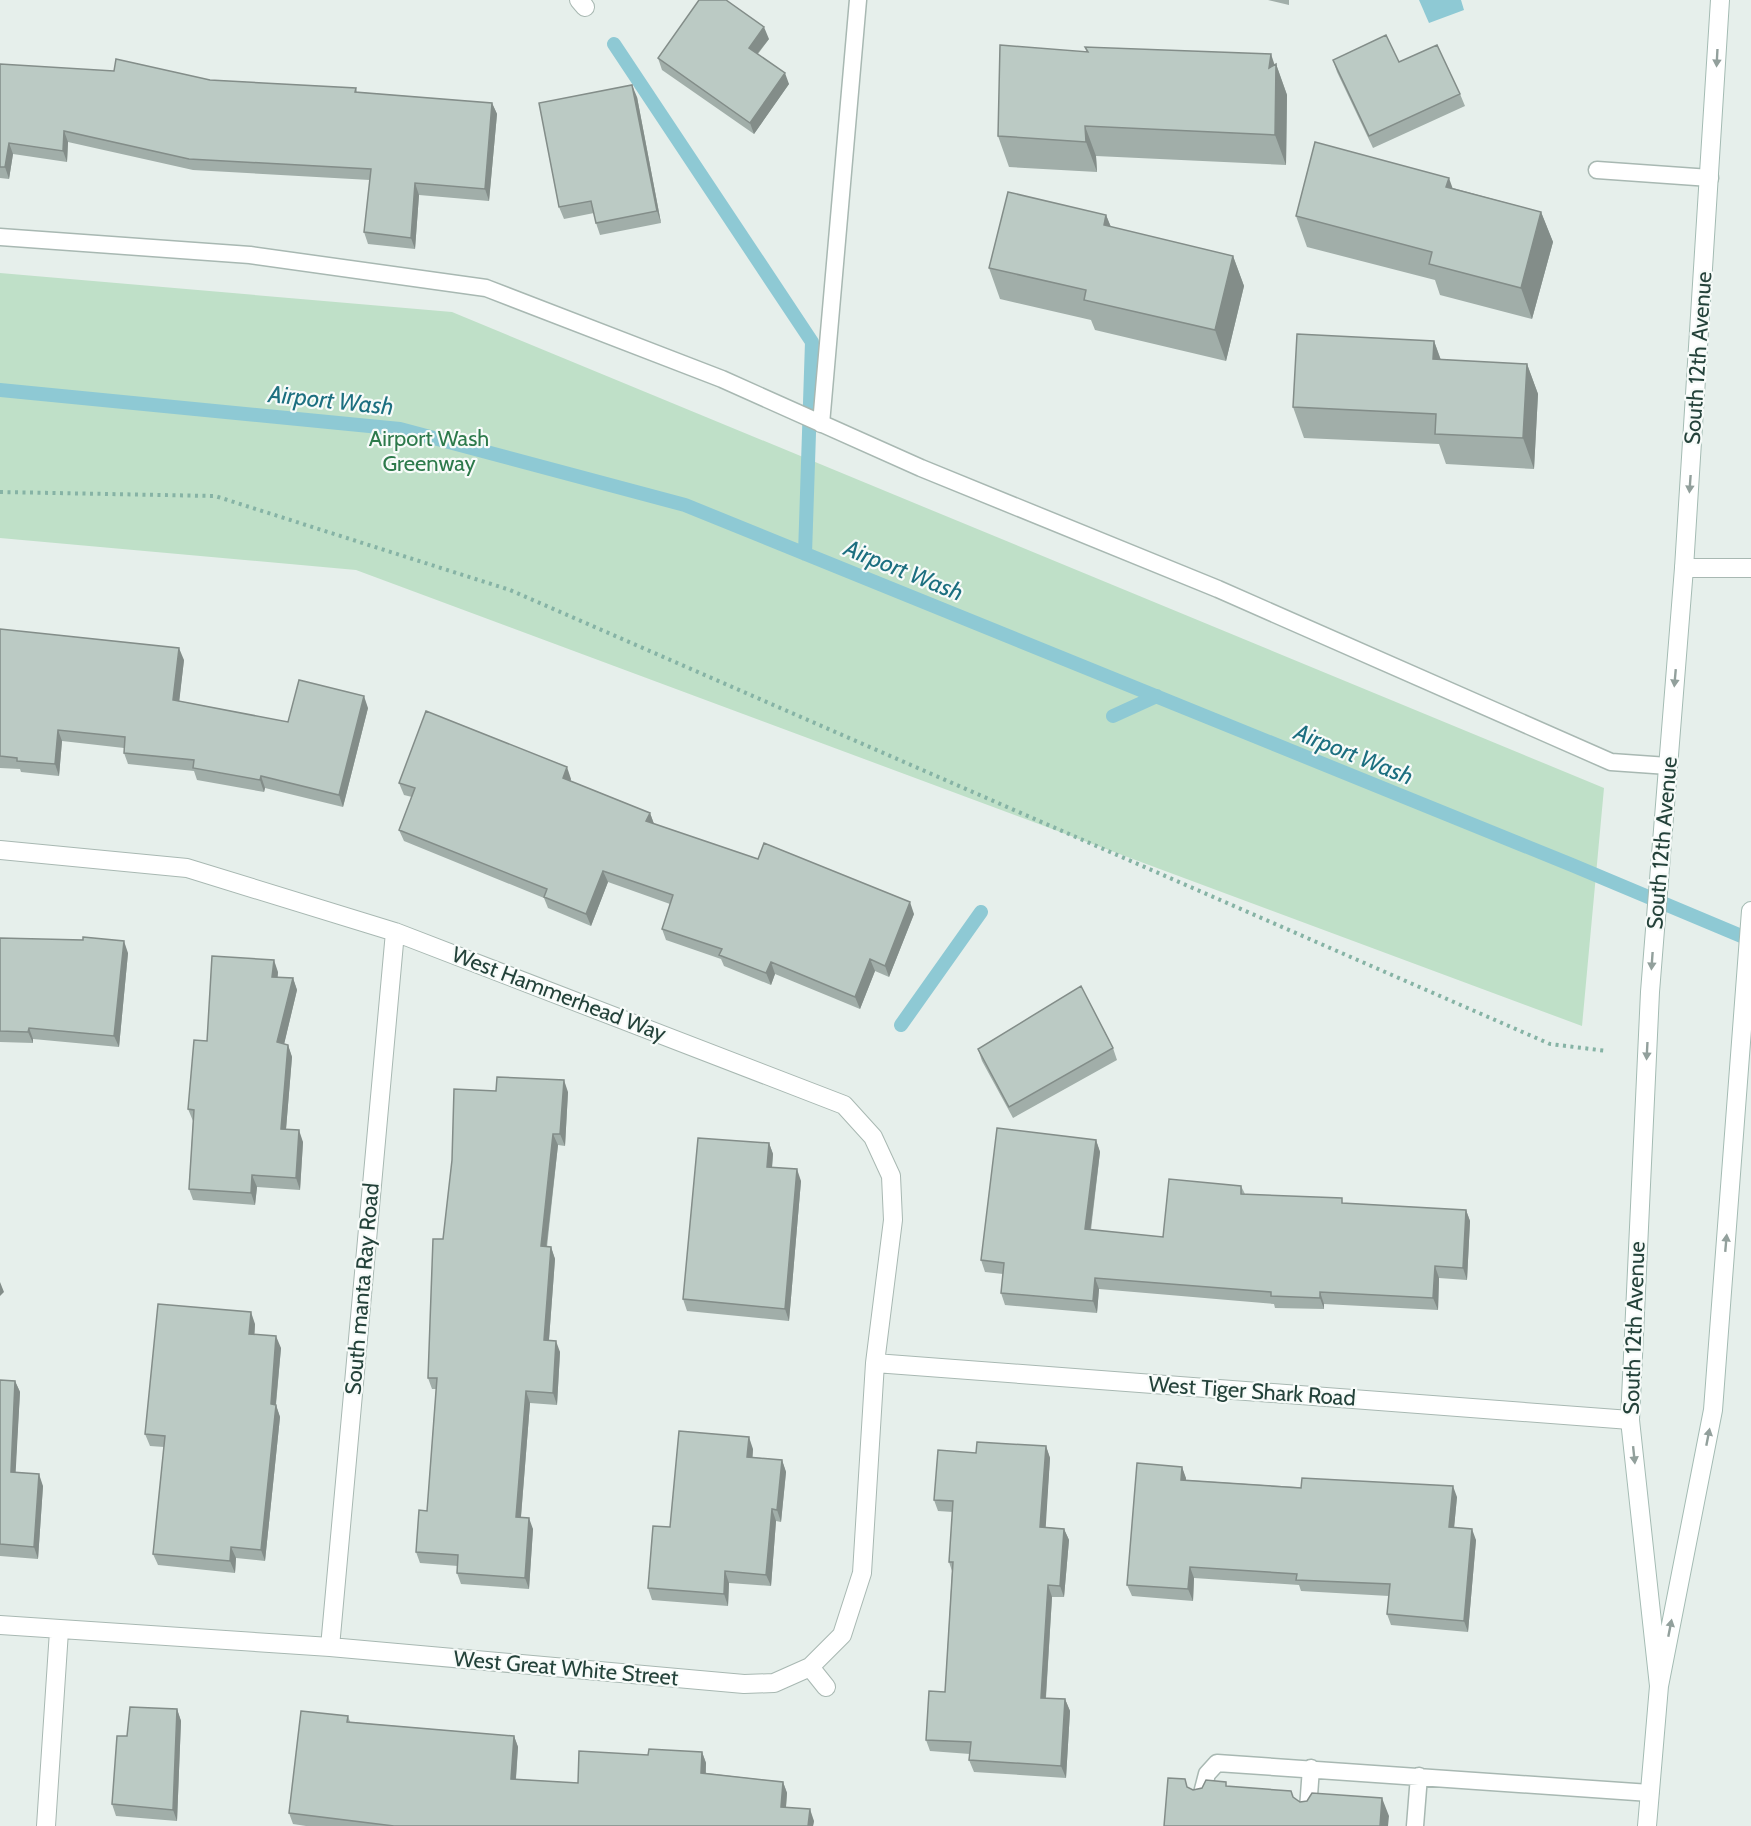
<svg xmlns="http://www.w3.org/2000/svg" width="1751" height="1826" viewBox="0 0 1751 1826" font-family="Cabin,sans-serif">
	<rect width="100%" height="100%" fill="#e6efeb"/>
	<path fill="#bfe0c8" d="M0,273L452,312L1604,788L1582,1026L356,570L0,538Z"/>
	<path fill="#8ec9d4" d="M1419,0H1461L1464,10L1429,23Z"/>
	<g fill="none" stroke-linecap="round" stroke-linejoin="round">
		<path stroke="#8ec9d4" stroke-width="14" d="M614,44L812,342L805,554
			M0,390L400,429L685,505L1572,865L1751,940
			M1113,716L1157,696
			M901,1025L981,912"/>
		<defs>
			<path id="service" d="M1597,170L1710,178
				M0,237L250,255L486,288L722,379L921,468L1218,589L1611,762L1668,766
				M821,424L858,0
				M1201,1797L1207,1774L1217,1763L1650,1793
				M1308,1809L1311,1768
				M1415,1826L1419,1776"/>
			<path id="minor" d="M579,0L585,7
				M1684,568H1751
				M0,850L187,868L395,932L844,1105L873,1137L891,1176L893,1220L875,1363L862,1573L842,1635L810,1667L774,1683L744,1684L330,1647L0,1625
				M875,1363L1630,1420
				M330,1647L395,932
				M810,1667L826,1687
				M46,1826L59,1631"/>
			<path id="secondary" d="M1659,1686L1630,1420L1650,992L1684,568L1720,0
				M1647,1826L1659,1686L1713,1410L1751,911"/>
		</defs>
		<use href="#service" stroke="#a8b8b2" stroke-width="19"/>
		<use href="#minor" stroke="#a8b8b2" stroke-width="20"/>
		<use href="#secondary" stroke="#a4bbb3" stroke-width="20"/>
		<path stroke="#86b3a5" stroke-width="4" stroke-dasharray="3 4.5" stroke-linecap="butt" d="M0,492L215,496L510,590L1550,1044L1607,1051"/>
		<use href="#service" stroke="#fff" stroke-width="16"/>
		<use href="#minor" stroke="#fff" stroke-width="18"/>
		<use href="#secondary" stroke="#fff" stroke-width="18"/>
	</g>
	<path fill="#a1aea9" d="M1268,0H1289V5Z
		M769,39L758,54L789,84L754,134L662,70L658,58Z
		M1085,47L1275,65L1276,64L1287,95L1286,165L1096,156L1097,172L1009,167L998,136L1087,52Z
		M1333,60L1399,62L1460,94L1465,106L1373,148L1337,72Z
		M0,64L210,80L356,88L357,92L492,103L497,114L489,201L419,195L415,249L368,244L364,232L370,180L193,170L68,142L67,162L13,154L9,179L0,178Z
		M637,97L661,223L600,235L596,223L594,213L564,219L559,207Z
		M1453,188L1541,212L1553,242L1532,319L1440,295L1435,280L1307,247L1296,216Z
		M1106,215L1111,227L1233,256L1244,286L1226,361L1095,330L1091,320L1000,299L989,268Z
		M1434,341L1441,360L1527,364L1538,394L1534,469L1446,464L1439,444L1304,438L1293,407Z
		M0,629L184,660L179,701L288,722L368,708L343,807L265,788L264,792L197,780L194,771L128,764L124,753V748L62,741L59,776L21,772L20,769L0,768Z
		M571,779L570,781L650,813L654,824L914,914L889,977L875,971L860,1009L775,974L771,985L724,966L721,959L666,940L662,929L670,904L608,882L591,926L548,908L544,898L404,841L399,830L412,797L404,795L399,783Z
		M0,938L128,953L119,1047L33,1039V1043L0,1042Z
		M278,972L277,977L293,978L297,990L284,1044L288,1045L292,1057L286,1129L303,1142L300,1190L257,1187L255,1205L193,1200L189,1189L193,1121L188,1109L207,1041Z
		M1113,1048L1117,1060L1013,1118L982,1061L978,1049Z
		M496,1091L568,1092L565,1146L558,1145L547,1247H551L555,1259L549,1340L560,1352L557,1405L530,1403L521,1517L533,1529L529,1589L461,1584L457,1573L458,1566L420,1563L416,1552L427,1511L436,1389H432L428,1378L443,1239Z
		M1096,1140L1100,1152L1091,1230L1163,1237L1241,1186L1245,1194L1344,1203L1466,1210L1470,1221L1467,1280L1439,1278L1438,1310L1324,1304V1309L1275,1308L1274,1304L1099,1289L1097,1313L1005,1305L1001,1293L1003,1274L985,1272L981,1260Z
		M769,1143L773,1154L772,1168L801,1181L789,1321L687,1311L683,1299Z
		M255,1324L254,1334L281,1348L276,1405L280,1417L265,1561L236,1558L235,1573L158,1565L153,1554L164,1447L150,1446L145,1434Z
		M0,1380L15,1381L20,1392L15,1473L43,1486L38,1559L0,1556Z
		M1046,1446L1050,1458L1045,1527L1064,1529L1069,1540L1064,1597H1052L1046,1698L1065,1699L1070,1711L1066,1778L974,1772L969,1760L970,1754L930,1751L926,1740L945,1692L952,1571L949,1562L953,1512L938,1511L934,1500L976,1453Z
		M753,1449L752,1457L782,1460L786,1472L781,1522L776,1521L771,1586L729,1583L728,1606L652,1600L648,1588L670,1527Z
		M1182,1467L1186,1480L1457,1497L1454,1527L1476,1540L1468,1632L1391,1625L1387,1614L1389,1596L1301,1591L1299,1585L1194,1578L1193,1601L1132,1596L1127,1585Z
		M177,1709L181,1721L177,1821L116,1816L112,1804L127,1736Z
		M348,1716L350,1722L514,1736L518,1747L516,1779L578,1783L648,1755L702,1752L706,1763V1773L783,1782L787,1793L786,1807L814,1821L813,1826H306L293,1824L289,1813Z"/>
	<path fill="#838d89" d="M764,27L769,39L753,59L749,48Z
		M1271,54L1276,69V64L1287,95L1286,165L1275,135L1269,68Z
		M785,73L789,84L754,134L750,123Z
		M632,85L637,97L661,223L657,211Z
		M492,103L497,114L489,201L485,189Z
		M1085,126L1096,156L1097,172L1086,142Z
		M64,131L68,142L67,162L63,151Z
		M9,143L13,154L9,179L5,167Z
		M1449,178L1460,209L1446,187Z
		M415,183L419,195L415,249L411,238Z
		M1541,212L1553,242L1532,319L1521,288Z
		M1106,215L1118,245L1104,225Z
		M1233,256L1244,286L1226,361L1215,330Z
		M1434,341L1445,372L1433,359Z
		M1527,364L1538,394L1534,469L1523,438Z
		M179,648L184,660L178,712L173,700Z
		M364,696L368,708L343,807L339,795Z
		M58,730L62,741L59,776L55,764Z
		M567,767L571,779L567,790L563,778Z
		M261,776L265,788L264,792L260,780Z
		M650,813L654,824L646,821Z
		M603,871L608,882L591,926L586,914Z
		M910,902L914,914L889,977L885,966Z
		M124,941L128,953L119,1047L114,1036Z
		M870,959L875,971L860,1009L855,997Z
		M274,960L278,972L277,988L272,977Z
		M771,962L775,974L771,985L766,973Z
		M293,978L297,990L282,1053L277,1042Z
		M29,1028L33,1039V1043L28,1032Z
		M288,1045L292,1057L285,1141L281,1129Z
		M564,1080L568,1092L565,1146L560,1134Z
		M299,1130L303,1142L300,1190L296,1178Z
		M553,1134L558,1145L545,1258L541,1246Z
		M1096,1140L1100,1152L1089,1241L1085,1229Z
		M769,1143L773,1154L771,1179L767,1167Z
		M797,1169L801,1181L789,1321L785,1309Z
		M252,1175L257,1187L255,1205L251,1193Z
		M1466,1210L1470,1221L1467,1280L1463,1268Z
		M551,1247L555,1259L548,1352L544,1340Z
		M1435,1266L1439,1278L1438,1310L1433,1298Z
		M1095,1278L1099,1289L1097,1313L1093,1301Z
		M0,1282L4,1292L0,1296Z
		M1320,1292L1324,1304V1309L1320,1298Z
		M251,1312L255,1324L254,1345L249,1334Z
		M276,1336L281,1348L275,1412L276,1405L280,1417L265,1561L261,1550L271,1404Z
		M556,1341L560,1352L557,1405L553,1393Z
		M15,1381L20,1392L15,1484L11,1472Z
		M526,1391L530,1403L520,1528L516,1517Z
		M749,1437L753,1449L752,1468L747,1457Z
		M1046,1446L1050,1458L1045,1539L1040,1527Z
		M782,1460L786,1472L781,1522L777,1510Z
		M1182,1467L1186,1478L1185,1491L1181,1480Z
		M39,1474L43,1486L38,1559L34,1547Z
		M1453,1486L1457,1497L1453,1539L1449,1527Z
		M772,1509L776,1521L771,1586L766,1575Z
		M529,1518L533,1529L529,1589L525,1578Z
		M1064,1529L1069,1540L1064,1597L1060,1586Z
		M1472,1529L1476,1540L1468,1632L1464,1621Z
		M231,1547L236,1558L235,1573L230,1561Z
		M1190,1567L1194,1578L1193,1601L1188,1589Z
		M725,1571L729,1583L728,1606L724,1594Z
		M1048,1585L1052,1597L1045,1709L1041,1698Z
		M1065,1699L1070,1711L1066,1778L1061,1766Z
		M177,1709L181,1721L177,1821L173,1810Z
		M514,1736L518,1747L515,1790L511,1779Z
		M702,1752L706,1763L705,1784L701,1773Z
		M783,1782L787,1793L785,1819L781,1807Z
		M1382,1798L1389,1816L1388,1826H1380Z
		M810,1809L814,1821L813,1826H808Z"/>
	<path fill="#bbcac4" stroke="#838d89" stroke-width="1.5" d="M699,0H726L764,27L749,48L785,73L750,123L658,58Z
		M1386,35L1399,62L1437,45L1460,94L1369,136L1333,60Z
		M1000,45L1088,52L1085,47L1271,54L1269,68L1276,64L1275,135L1085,126L1086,142L998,136Z
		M116,59L210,80L356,88L355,92L492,103L485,189L415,183L411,238L364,232L371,169L189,159L64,131L63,151L9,143L5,167H0V64L114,71Z
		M632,85L657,211L596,223L591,201L559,207L539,103Z
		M1315,142L1449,178L1446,187L1541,212L1521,288L1429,264L1432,252L1296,216Z
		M1008,192L1106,215L1104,225L1233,256L1215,330L1084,300L1086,290L989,268Z
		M1297,334L1434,341L1433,359L1527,364L1523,438L1435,434L1436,414L1293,407Z
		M0,629L179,648L173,700L288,722L299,680L364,696L339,795L261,776L260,780L193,768L194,760L124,753L125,737L58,730L55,764L17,761V758L0,756Z
		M426,711L567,767L563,778L650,813L646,821L758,859L764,843L910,902L885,966L870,959L855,997L771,962L766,973L719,955L722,949L662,929L673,895L603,871L586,914L544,897L547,889L399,830L415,788L399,783Z
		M83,937L124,941L114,1036L29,1028L28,1032L0,1031V938L83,940Z
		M212,956L274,960L272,977L293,978L277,1042L288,1045L281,1129L299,1130L296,1178L252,1175L251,1193L189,1189L194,1110L188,1109L194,1040L207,1041Z
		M1081,986L1113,1048L1009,1107L978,1049Z
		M497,1077L564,1080L560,1134H553L541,1246L551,1247L544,1340L556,1341L553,1393L526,1391L516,1517L529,1518L525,1578L457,1573L458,1555L416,1552L419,1510L427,1511L437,1378H428L433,1239H443L452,1160L454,1089L496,1091Z
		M997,1128L1096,1140L1085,1229L1163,1237L1169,1179L1241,1186V1194L1342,1198V1203L1466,1210L1463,1268L1435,1266L1433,1298L1320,1292V1298L1271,1296V1292L1095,1278L1093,1301L1001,1293L1004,1263L981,1260Z
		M698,1138L769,1143L767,1167L797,1169L785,1309L683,1299Z
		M158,1304L251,1312L249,1334L276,1336L271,1404L276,1405L261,1550L231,1547L230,1561L153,1554L165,1436L145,1434Z
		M0,1380L15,1381L11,1472L39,1474L34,1547L0,1544Z
		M679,1431L749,1437L747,1457L782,1460L777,1510L772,1509L766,1575L725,1571L724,1594L648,1588L653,1526L670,1527Z
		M977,1442L1046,1446L1040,1527L1064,1529L1060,1586L1048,1585L1041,1698L1065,1699L1061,1766L969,1760L971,1742L926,1740L929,1691L945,1692L953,1562H949L953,1501L934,1500L938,1450L976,1453Z
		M1137,1463L1182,1467L1181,1480L1301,1488L1302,1478L1453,1486L1449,1527L1472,1529L1464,1621L1387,1614L1390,1584L1296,1580L1297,1574L1190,1567L1188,1589L1127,1585Z
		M130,1707L177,1709L173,1810L112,1804L117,1736H127Z
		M301,1711L348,1716L347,1722L514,1736L511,1779L578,1783L579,1751L648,1755L649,1749L702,1752L701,1773L783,1782L781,1807L810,1809L808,1826H394L289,1813Z
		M1168,1778L1185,1779L1187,1787L1193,1790L1202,1788L1206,1780L1226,1782V1786L1291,1791L1293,1797L1300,1802L1307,1801L1312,1793L1382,1798L1380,1826H1164Z"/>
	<defs><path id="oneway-solid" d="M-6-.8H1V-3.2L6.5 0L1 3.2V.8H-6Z" transform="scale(1.5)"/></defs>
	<g fill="#92a09c">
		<use href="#oneway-solid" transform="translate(1717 58) rotate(93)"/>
		<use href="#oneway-solid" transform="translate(1690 484) rotate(94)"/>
		<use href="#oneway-solid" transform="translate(1675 678) rotate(95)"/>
		<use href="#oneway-solid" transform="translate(1652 961) rotate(94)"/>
		<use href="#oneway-solid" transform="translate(1647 1051) rotate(93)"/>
		<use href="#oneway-solid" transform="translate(1726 1243) rotate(-85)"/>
		<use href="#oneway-solid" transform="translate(1708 1437) rotate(-79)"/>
		<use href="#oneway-solid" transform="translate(1634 1455) rotate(84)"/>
		<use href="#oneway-solid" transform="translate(1670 1628) rotate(-79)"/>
	</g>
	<g text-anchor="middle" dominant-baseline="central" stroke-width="4.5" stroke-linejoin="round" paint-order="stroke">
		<g font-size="22" fill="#24423a" stroke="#f7fbf9">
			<text transform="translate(1698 358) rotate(-86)">South 12th Avenue</text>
			<text transform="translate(1662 843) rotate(-85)">South 12th Avenue</text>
			<text transform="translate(559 994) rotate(21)">West Hammerhead Way</text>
			<text transform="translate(362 1289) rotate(-85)">South manta Ray Road</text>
			<text transform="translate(1634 1328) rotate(-88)">South 12th Avenue</text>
			<text transform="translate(1252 1391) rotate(4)">West Tiger Shark Road</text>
			<text transform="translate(566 1668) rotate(5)">West Great White Street</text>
		</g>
		<g font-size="22" fill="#2d7a4b" stroke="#f7fbf9">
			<text x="429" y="438">Airport Wash<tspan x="429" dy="25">Greenway</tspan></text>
		</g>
		<g font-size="24" font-style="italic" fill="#1c6f80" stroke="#f7fbf9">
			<text transform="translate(331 400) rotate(6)">Airport Wash</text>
			<text transform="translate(904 570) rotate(22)">Airport Wash</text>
			<text transform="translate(1354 754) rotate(22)">Airport Wash</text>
		</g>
	</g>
</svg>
